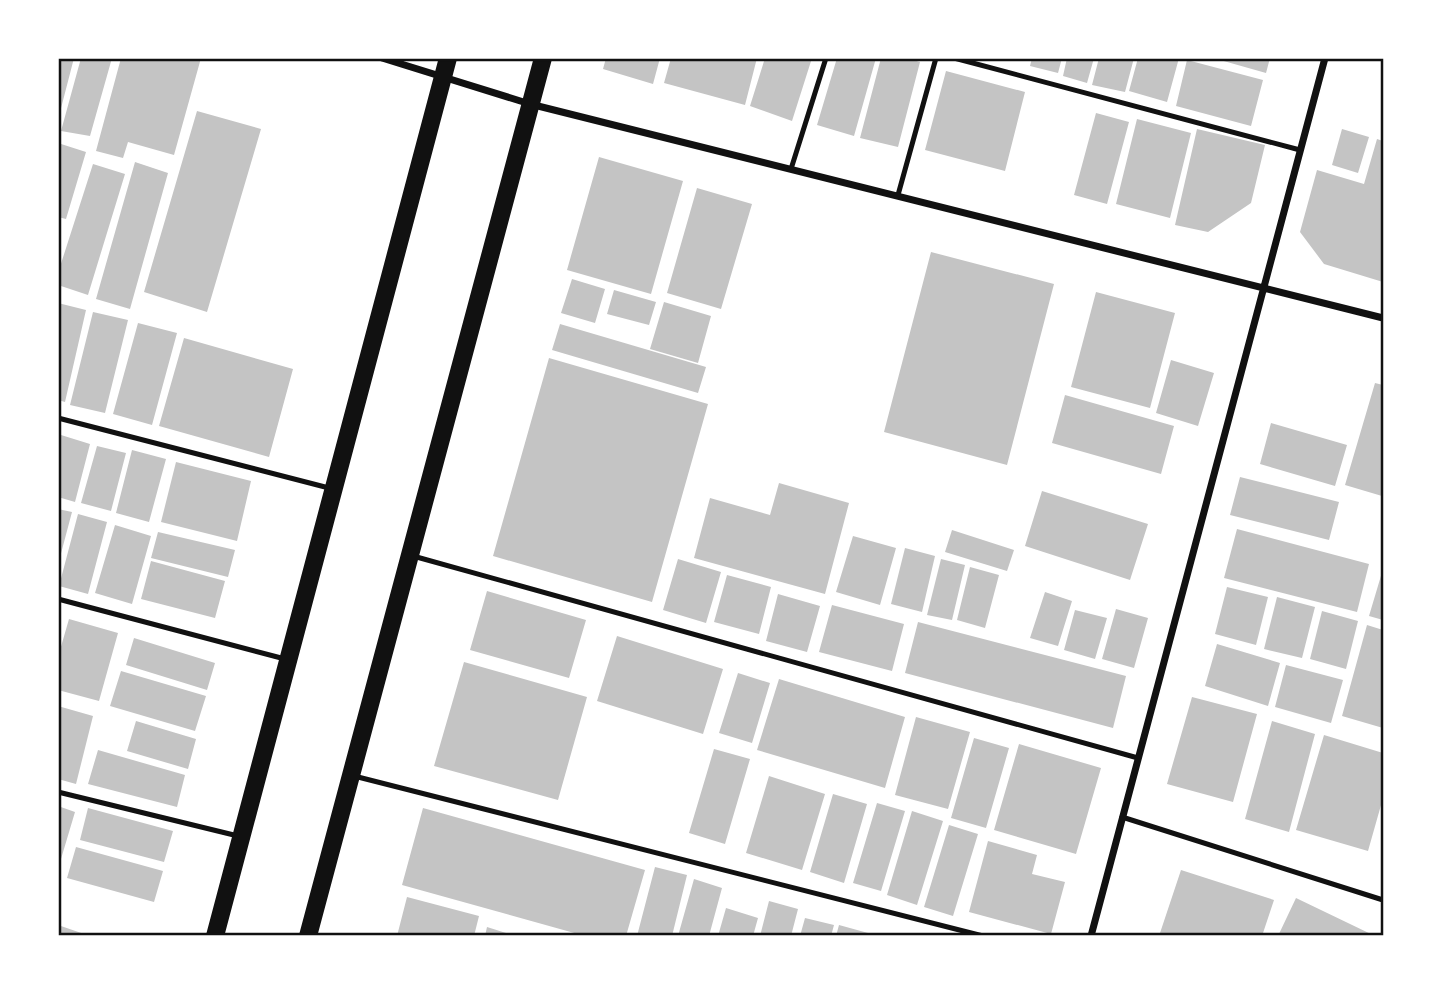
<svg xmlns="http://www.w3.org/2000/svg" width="1441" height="994" viewBox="0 0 1441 994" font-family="Lato,sans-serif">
	<rect width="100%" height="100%" fill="#fff"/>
	<path fill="#c4c4c4" d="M58,58H74L59,116H58Z
		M81,58H112L90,136L61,131Z
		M121,58H201L174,155L128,142L123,158L96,151Z
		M606,58H660L653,84L603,69Z
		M671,58H757L745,105L664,83Z
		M765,58H812L792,121L750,106Z
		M837,58H876L854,136L817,125Z
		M881,58H906L920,62L898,147L860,138Z
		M1032,58H1062L1058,73L1030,66Z
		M1067,58H1094L1087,83L1063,76Z
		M1099,58H1134L1125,92L1092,85Z
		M1138,58H1179L1167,102L1129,91Z
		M1213,58H1270L1266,73Z
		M1187,60L1263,80L1251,126L1176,106Z
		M946,71L1025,92L1005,171L925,150Z
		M197,111L261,129L207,312L144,292Z
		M1096,113L1129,122L1107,204L1074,195Z
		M1137,119L1191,133L1170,218L1116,204Z
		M1197,129L1265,145L1251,203L1208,232L1175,225Z
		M1342,129L1369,137L1358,173L1332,165Z
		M1377,139L1383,141V282L1324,264L1300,232L1317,170L1364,184Z
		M58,143L86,152L66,219L58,217Z
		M599,157L683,181L651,294L567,270Z
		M135,162L168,173L130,309L96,299Z
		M93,164L125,174L88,295L58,285V273Z
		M697,188L752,204L721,309L667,293Z
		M931,252L1054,284L1007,465L884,432Z
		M572,279L605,289L595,323L561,313Z
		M614,290L656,302L649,325L607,314Z
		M1096,292L1175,313L1150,408L1071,387Z
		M664,302L711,316L698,363L650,349Z
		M58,303L86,310L65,402L58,400Z
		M93,312L128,320L105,413L70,405Z
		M138,323L177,333L152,425L113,414Z
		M560,324L706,367L698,393L552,350Z
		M184,338L293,369L269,457L159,426Z
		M549,358L708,404L652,602L493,556Z
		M1171,360L1214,373L1198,426L1156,413Z
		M1375,383L1383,385L1382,496L1345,485Z
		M1065,395L1174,426L1161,474L1052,443Z
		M1271,423L1347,445L1335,486L1260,464Z
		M61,435L90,444L75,502L58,497V448Z
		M97,446L126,453L111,511L81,503Z
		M132,450L166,459L149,522L116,513Z
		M176,462L251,481L237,541L161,522Z
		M1240,477L1339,502L1329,540L1230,515Z
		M779,483L849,503L825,594L694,558L710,498L770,515Z
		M1042,491L1148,524L1130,580L1025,546Z
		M58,509L72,512L59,561H58Z
		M78,514L107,522L88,594L59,586Z
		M115,525L151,536L132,604L95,593Z
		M1237,529L1369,564L1357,612L1224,578Z
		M952,530L1014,550L1007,571L945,552Z
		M158,532L235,550L228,577L151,558Z
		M853,536L896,548L880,605L836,592Z
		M905,548L935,556L922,612L891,604Z
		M678,559L721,572L706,623L663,610Z
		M941,559L965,565L952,620L927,615Z
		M151,561L225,581L215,618L141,599Z
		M970,567L999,575L985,628L957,620Z
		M1383,569V620L1369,616Z
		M727,575L771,587L759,634L714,622Z
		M1227,587L1268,597L1256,645L1215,634Z
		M487,591L586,620L569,678L470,650Z
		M1045,592L1072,601L1058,646L1030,638Z
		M778,594L820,606L807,652L766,641Z
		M1277,597L1315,607L1302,658L1264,649Z
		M832,605L904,624L892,671L819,652Z
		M1116,609L1148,618L1134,668L1102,659Z
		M1075,610L1107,618L1095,659L1064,650Z
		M1322,611L1358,621L1346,669L1310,659Z
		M69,619L118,633L99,701L58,690V657Z
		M918,622L1126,676L1113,728L905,673Z
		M1367,625L1383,630V728L1342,716Z
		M617,636L723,669L703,734L597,701Z
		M134,638L215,663L207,690L126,665Z
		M1217,644L1280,663L1268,706L1205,686Z
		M464,662L587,697L558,800L434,766Z
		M1286,665L1343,680L1331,723L1275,707Z
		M121,671L206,696L195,731L110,706Z
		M738,673L770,683L752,743L719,733Z
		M779,679L905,717L885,788L757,750Z
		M1192,697L1257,714L1233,802L1167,784Z
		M58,706L93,716L76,784L58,779Z
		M916,717L970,732L948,809L895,795Z
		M136,721L196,739L188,769L127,751Z
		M1272,721L1315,734L1289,832L1245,819Z
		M1324,735L1383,753V798L1368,851L1296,830Z
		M974,738L1009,748L986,828L951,818Z
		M1019,744L1101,768L1076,854L994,830Z
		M714,749L750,759L725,844L689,833Z
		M98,750L185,775L177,807L88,784Z
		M769,776L825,794L802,870L746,853Z
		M833,794L867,804L844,883L810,872Z
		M877,803L905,811L881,891L853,883Z
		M58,806L75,812L58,869Z
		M88,808L173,831L164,862L80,840Z
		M423,808L645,870L626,936H585L402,885Z
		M912,811L943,821L917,905L887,895Z
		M949,825L978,834L953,916L924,907Z
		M988,841L1037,855L1032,874L1065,882L1051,934L969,912Z
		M76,847L163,871L154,902L67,878Z
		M655,867L687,875L672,936H637Z
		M1181,870L1274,900L1262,936H1159Z
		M694,879L722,888L709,936H678Z
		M407,897L479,916L474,936H397Z
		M1296,898L1375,936H1278Z
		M769,901L798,909L791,936H760Z
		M726,908L758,918L753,936H718Z
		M805,918L834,925L831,936H800Z
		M58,925L90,936H58Z
		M839,925L868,933L867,936H836Z
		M487,927L516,936H485Z"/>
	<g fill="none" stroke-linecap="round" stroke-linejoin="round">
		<path stroke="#111" stroke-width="5" d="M954,58L1300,150
			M791,169L826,58
			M898,195L936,58
			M58,418L329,488
			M413,556L1138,758
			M58,599L285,659
			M354,776L983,936
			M58,792L238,836
			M1122,817L1383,900"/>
		<path stroke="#111" stroke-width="7" d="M382,58L530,104L1383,318
			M1091,936L1325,58"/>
		<path stroke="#111" stroke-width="18" d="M215,936L448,58
			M308,936L543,58"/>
	</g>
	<rect width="1441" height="994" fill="none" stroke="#ffffff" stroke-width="119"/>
	<rect x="60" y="60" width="1322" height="874" fill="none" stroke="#111" stroke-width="2.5"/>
</svg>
